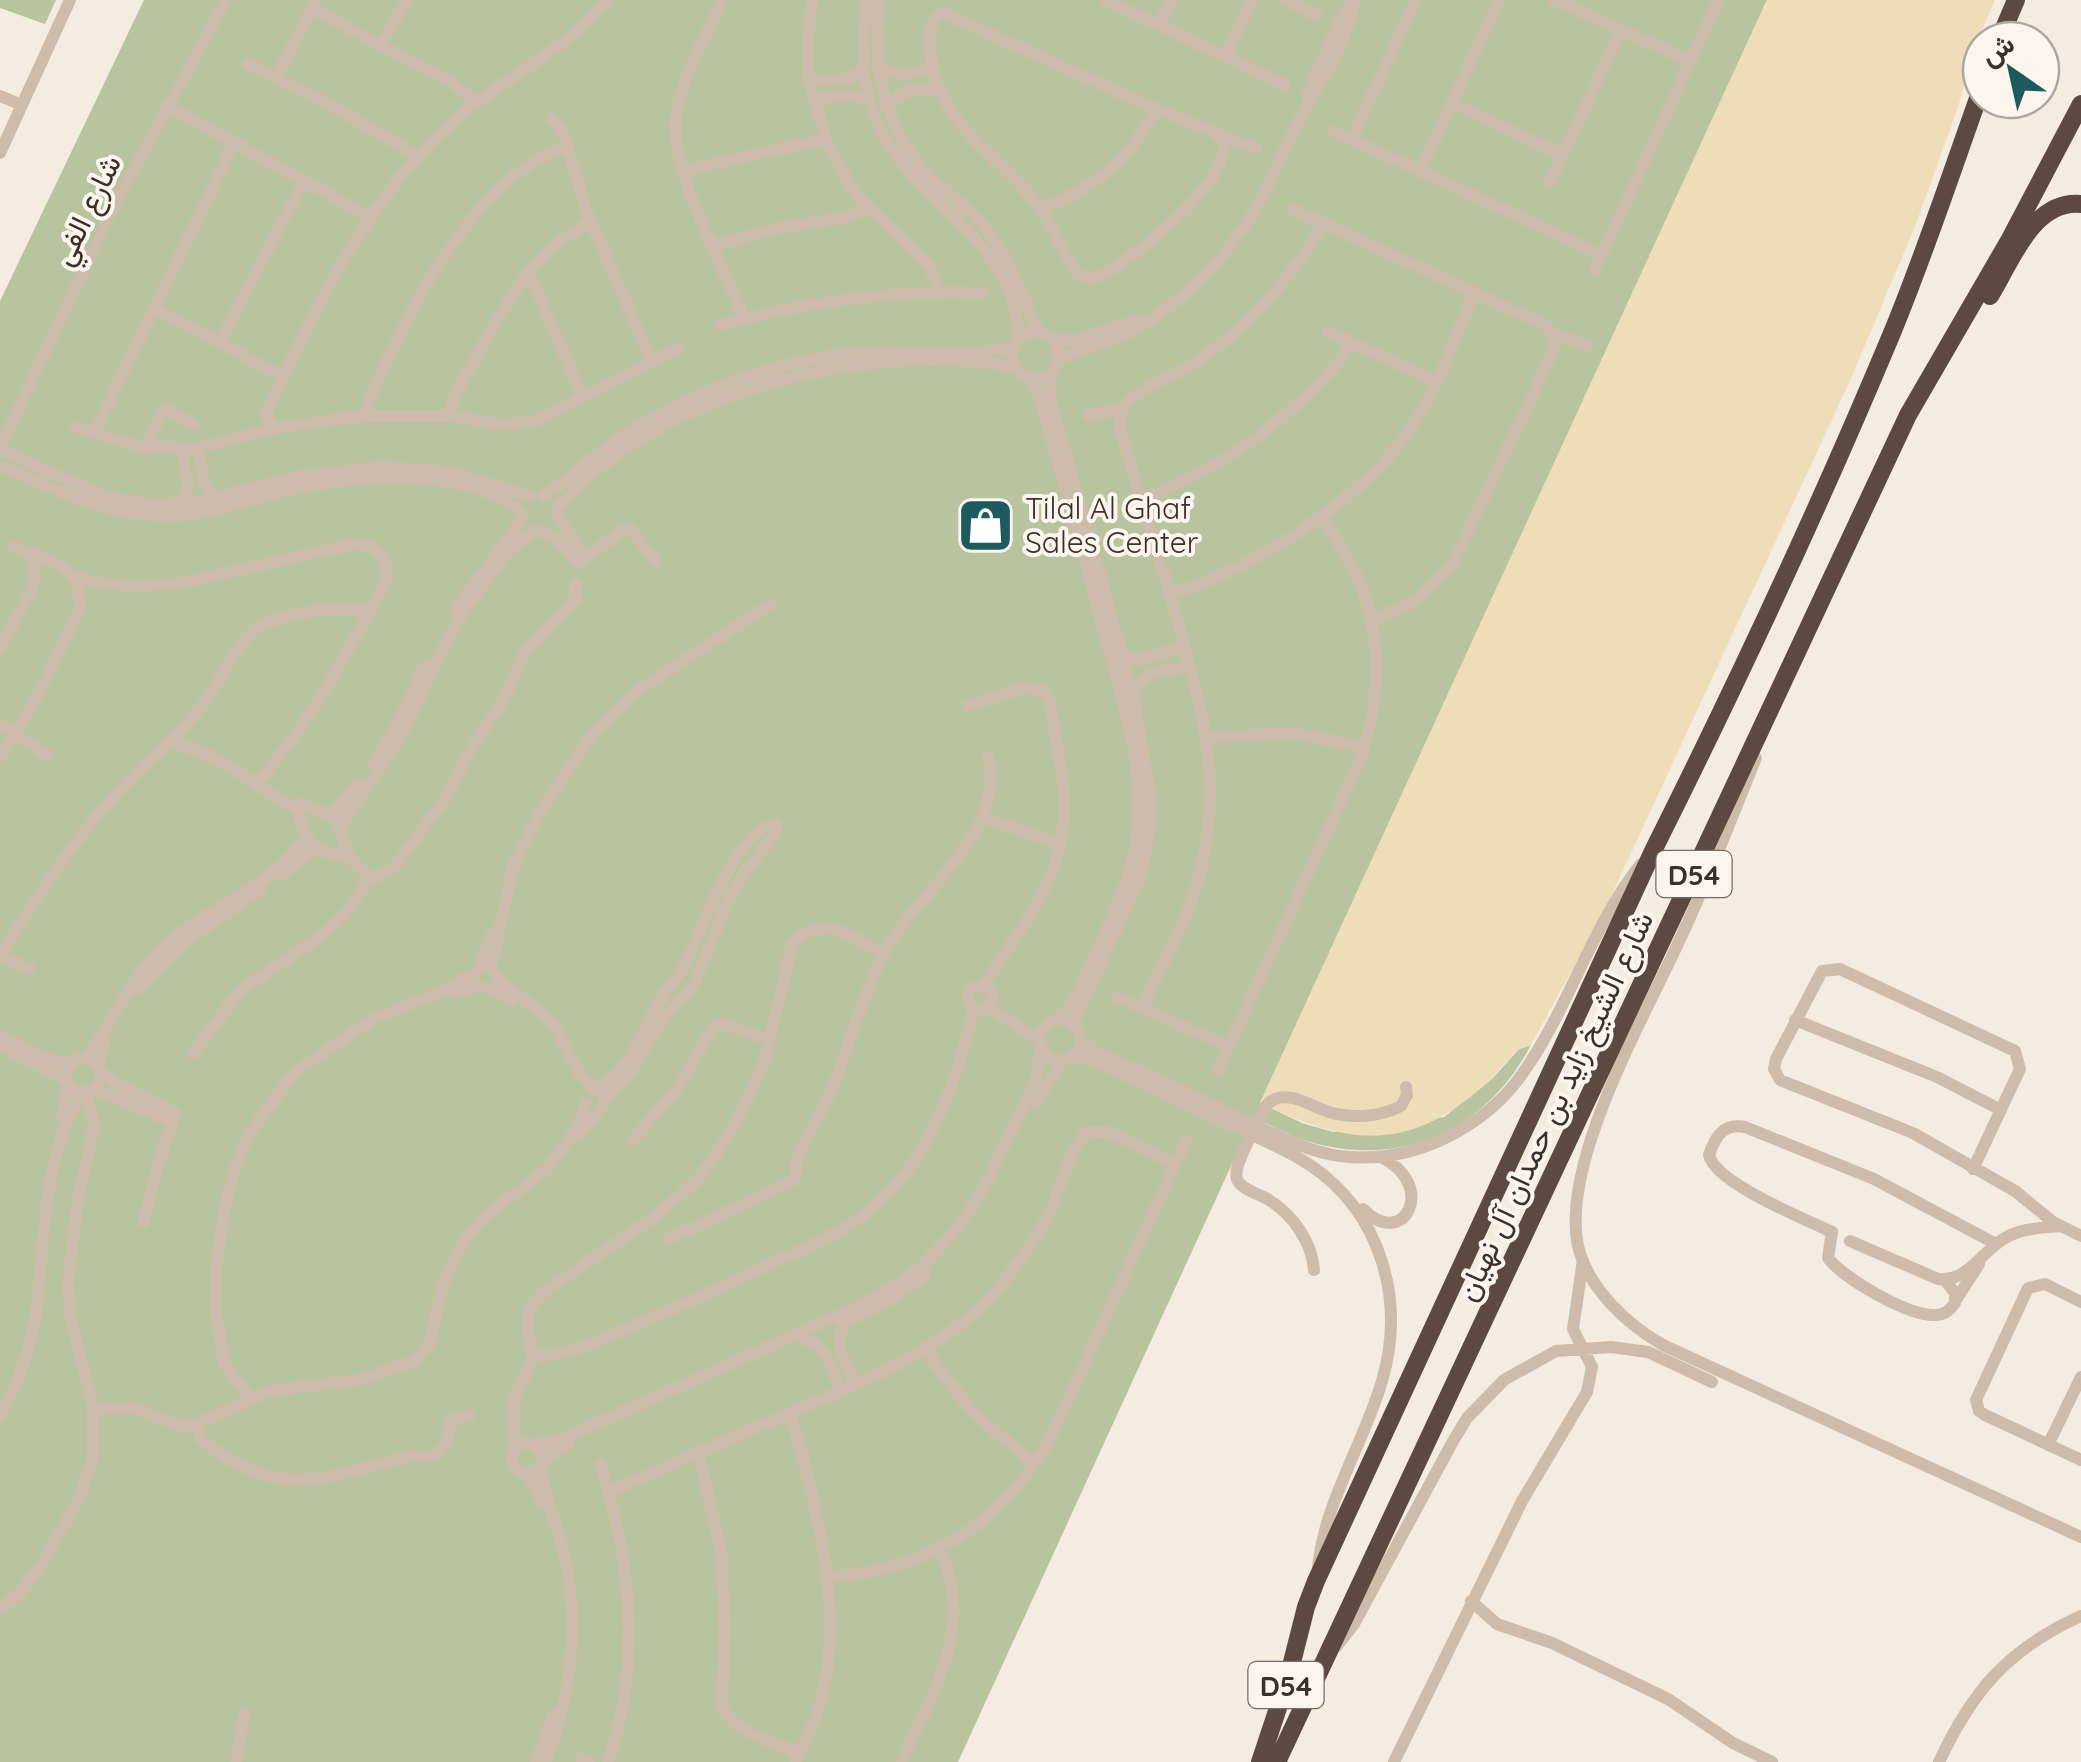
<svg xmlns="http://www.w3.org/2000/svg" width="2081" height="1762" viewBox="0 0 2081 1762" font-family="Quicksand,Vazirmatn,sans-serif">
	<rect width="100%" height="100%" fill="#f4ebe1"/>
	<path fill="#b8c4a0" d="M0,0H56L45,24L0,8Z
		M144,0H1767L1260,1103L1302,1123L1333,1132L1444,1117L1493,1078L1519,1049L1531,1045C1487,1129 1403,1169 1310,1142C1290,1137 1272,1125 1253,1118L958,1762H0V301Z"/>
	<path fill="#efdcb8" d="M1767,0H1995L1974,48L1959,104L1916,224L1849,383L1605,909L1531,1045C1512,1048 1500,1072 1486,1084C1407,1154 1349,1145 1260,1103Z"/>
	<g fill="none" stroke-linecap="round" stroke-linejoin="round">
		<path stroke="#cdbbac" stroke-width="12" d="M722,0C706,36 682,76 676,115C668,167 723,267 744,318
			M812,0L808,42L809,80L827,143L856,195L930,267L939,292
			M867,0C862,44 859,86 879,127C917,206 1020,242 1018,340
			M879,0C873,69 881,126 931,177C949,195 970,210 987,230C1012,261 1021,297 1039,332
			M1106,0L1285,85
			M1285,0L1317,15
			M1555,0L1690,61
			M312,9L453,83L476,103
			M943,13L1156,109L1215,132L1224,142C1228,186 1137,254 1103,275L1092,278L1079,275C1065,260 1054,227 1040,208C998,150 934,127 930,46C929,31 930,20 943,13Z
			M1159,25L1171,0
			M380,45L407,0
			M1226,56L1252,0
			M248,64L327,103L418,156
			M877,66C895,76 912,77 931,67
			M276,78L316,0
			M809,80L847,79L863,71
			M0,96L22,105
			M1307,96L1339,20L1352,2
			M813,98L854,95L869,101
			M1452,103L1563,155
			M167,106L370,217
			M885,106L911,89L937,90
			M551,118L564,135L586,210L651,361
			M1333,131L1602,255
			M1220,136L1257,148
			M1351,140L1416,0
			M0,153L70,0
			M681,171L825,139
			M1420,172L1499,0
			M1550,182L1621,30
			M1041,209C1093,190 1130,158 1156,109
			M1294,210L1545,325L1555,337V348L1451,567L1417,600L1371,621
			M591,222C534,248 504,307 475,359C465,377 453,396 449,416L503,425L538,420L678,348
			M713,246L778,228L848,217L868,209
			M1595,270L1718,0
			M529,274L583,397
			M154,308L283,377
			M720,325C807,301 892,290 982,293
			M1328,332L1435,381
			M1012 355a23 23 0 1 1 46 0a23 23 0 1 1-46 0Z
			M1553,333L1587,346
			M1052,339L1074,341L1141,319
			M219,343L304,181
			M1057,361C1079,348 1105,345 1128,333C1183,303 1231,255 1261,199C1274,175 1283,148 1297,124C1319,83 1346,47 1355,0
			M1050,372V398L1132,689L1150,794V827L1142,872L1073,1025
			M1030,377L1037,390C1062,473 1084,556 1106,640C1123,703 1145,769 1137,835C1132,876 1114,912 1097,950C1086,974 1077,1004 1055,1021
			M1089,415L1121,409
			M363,416H449
			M76,427L145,449L166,446L194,449L274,428L363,416C397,329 471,177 566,147
			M274,428L266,414C313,311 370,193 456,119C499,82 575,43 607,0
			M94,433L234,143
			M0,447L115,204L226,0
			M199,448L204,484L213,499
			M145,449L165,408L194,425
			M0,450L107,497L149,504L196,502L300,476L384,467L451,472L531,497
			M0,466C53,488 107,516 166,516C207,516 245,501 285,491C352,475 464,465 521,512
			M543,496C572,478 595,454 623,436C690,393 767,364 845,354C900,346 962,359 1014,347
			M1141,499C1225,467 1299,415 1353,343
			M180,504L188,489L182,449
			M557,509C655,392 870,340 1015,367
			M557,513L567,531L587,556
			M542,532L557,540L578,563L623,530L631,529L655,561
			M14,547L54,562L75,576L95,582L129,586L176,584L355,544C378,544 390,560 385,583C346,655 310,724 255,785
			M1170,594C1252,570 1358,503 1408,432C1437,391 1454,339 1474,293
			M455,610L522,519
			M0,648L33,587L35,555
			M1123,657L1142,660L1184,646
			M1132,689L1153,672L1190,667
			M967,706L1027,687L1043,691L1050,702C1055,738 1065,775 1064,811C1064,879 1018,932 982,987
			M0,724L47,755
			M1207,737L1292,733L1364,747
			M169,742C218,751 253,786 296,809
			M0,757L42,688L81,606L75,576
			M1756,758C1732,817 1709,877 1682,935C1647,1013 1557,1166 1579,1250C1590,1290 1628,1325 1663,1345L2081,1537
			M373,764L397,725L424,667
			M299,803L336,818L349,857C305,852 310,842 295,806Z
			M329,813L341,805L358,784
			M981,817L1061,844
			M341,826L404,732L443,647L466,608L509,550L533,531
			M349,857L371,879
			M281,875L316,849
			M0,955L30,969
			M1,955C35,898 71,844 116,794C143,764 175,739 201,707C219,685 237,641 258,627C278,613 347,604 369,613
			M491,968L513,866L540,812L592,734L638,690L771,604
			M479,969L492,933
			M496,977L554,1024L577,1070L595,1090
			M968 998a12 12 0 1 1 24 0a12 12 0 1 1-24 0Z
			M488,988L512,1001
			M137,990L188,939L261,889
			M456,992L479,986
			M1117,997L1229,1047
			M988,1006L1040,1041
			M1142,1008C1164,960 1193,911 1203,860C1222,770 1199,698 1175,612C1157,551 1138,490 1120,429C1113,394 1166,381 1190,366C1247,329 1289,282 1323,224
			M1795,1020L1937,1077L2001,1110
			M1040 1040a20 20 0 1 1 40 0a20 20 0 1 1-40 0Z
			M0,1036L45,1058L70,1064
			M1080,1038L1094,1051C1141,1072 1187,1093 1233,1115C1268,1130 1302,1151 1340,1156C1411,1165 1485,1129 1525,1070C1570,1005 1592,925 1641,864
			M0,1046L67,1080
			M193,1053L241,990L325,933L348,911L366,883L394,867L443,802L475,742L501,705L524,654L575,600V584
			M1070,1057L1090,1059C1134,1080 1178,1100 1221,1121C1251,1135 1283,1147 1310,1165C1381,1213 1406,1300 1382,1381C1364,1443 1324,1503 1318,1568
			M86,1058C114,1020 130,978 166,945C206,909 279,883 305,837
			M66 1075a17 17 0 1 1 34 0a17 17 0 1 1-34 0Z
			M98,1067L105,1041
			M1218,1070L1359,762C1379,710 1382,643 1363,591C1353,564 1335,539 1321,515
			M100,1071L113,1082L175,1113L157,1169L144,1222
			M92,1089L173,1122
			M596,1090C631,1070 640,1036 658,1003C666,989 678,978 685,964C702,932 734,827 776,825L777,832L744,873L727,902L694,984L660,1023L632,1070L604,1101
			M1035,1104L1062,1060
			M62,1119L68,1082
			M1256,1125C1261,1115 1264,1104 1275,1099C1292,1092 1313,1107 1329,1112C1352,1119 1380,1117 1401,1106L1407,1095L1406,1087
			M581,1133L604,1104V1096
			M1251,1135C1247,1146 1233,1167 1237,1179C1241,1190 1260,1194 1269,1200C1293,1215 1312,1242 1314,1270
			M632,1141L676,1091L714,1026L724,1024L769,1040
			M1973,1169L2020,1069L2015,1051L1840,969L1822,971L1776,1059L1774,1069L1780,1080L1913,1133L2015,1191L2053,1222L2081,1236
			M1363,1209C1403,1251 1439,1186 1381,1157
			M669,1239L794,1180C797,1172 795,1166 798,1158C805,1134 823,1113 832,1090C851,1040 864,986 892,940C925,888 1007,826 988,757
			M1850,1241L1938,1279C1967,1283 1982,1251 2005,1238C2022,1228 2041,1228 2060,1226
			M1945,1280L1955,1293V1303C1950,1310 1945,1315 1935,1315C1908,1316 1844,1279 1828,1258L1832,1232C1805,1219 1715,1183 1709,1155C1715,1137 1723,1123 1745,1127L1874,1179L1996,1244
			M1956,1300L1979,1264
			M2081,1302L2045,1284L2028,1288L1976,1400L1979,1411L1985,1415L2081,1460
			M846,1322C830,1343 846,1363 856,1384
			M844,1323L887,1302L925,1275
			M804,1340C827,1346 833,1370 841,1390
			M925,1348C955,1397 989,1431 1036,1463
			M533,1356C572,1358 625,1328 662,1313C697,1299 731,1282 766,1266C793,1253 822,1242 848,1226C925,1177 954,1092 974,1008
			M250,1398L224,1363L215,1305L217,1259L226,1202L234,1169L251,1131L294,1073L373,1019L446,990L476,972
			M94,1409L136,1408L176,1425L192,1426L270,1391L363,1379L414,1361L429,1344L443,1283L464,1240L484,1217L547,1169L577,1128L586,1103
			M790,1413C815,1498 844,1609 822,1697C816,1720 805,1741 795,1762
			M0,1415C19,1382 32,1344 37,1306C44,1244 43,1139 87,1091
			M198,1423L200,1438C272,1501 324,1479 405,1457C416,1454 425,1457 436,1455L445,1446L451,1419L470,1415
			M512 1458a15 15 0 1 1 30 0a15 15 0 1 1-30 0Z
			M534,1444L557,1441L855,1308L895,1286L920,1268L958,1228L986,1184L1034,1086L1041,1045
			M2048,1445L2081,1377
			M515,1449L513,1400L533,1359L527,1323L530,1307L546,1290L656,1216L695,1182L711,1162L740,1116L765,1060L792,944C823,912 853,936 884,955
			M698,1453L721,1550L725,1627L722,1707C734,1733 774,1742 799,1753
			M542,1461L569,1444
			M601,1465C631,1563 642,1664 608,1762
			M541,1466C542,1493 556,1521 563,1548C580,1619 572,1694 546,1762
			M527,1474L542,1502
			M609,1492C669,1465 730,1439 790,1413C860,1382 939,1353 992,1295C1015,1269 1037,1238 1052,1207C1061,1187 1071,1146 1087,1132H1108L1175,1164
			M825,1577C926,1571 998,1527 1049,1441L1186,1141
			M1471,1601L1497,1624L1552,1643L1668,1699L1733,1743L1772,1762
			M0,1609L20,1593L40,1567L79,1498L93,1457V1404L71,1320L68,1283L78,1197L94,1127L87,1099L89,1090
			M1336,1647L1354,1624L1452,1443L1467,1418L1504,1380L1556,1351L1611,1347L1648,1352L1712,1382
			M581,1758L589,1762
			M236,1762L244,1713
			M536,1762L553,1714
			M901,1762C934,1693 975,1625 940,1549
			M1394,1762L1522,1501L1587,1392L1592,1367L1573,1329L1583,1260
			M1939,1762C1972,1691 2008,1649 2081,1616"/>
		<path stroke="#5c4a42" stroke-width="18" d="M1999,40L2016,0
			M1990,296C2011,262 2033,199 2081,204
			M1260,1762L1288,1678L1306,1607L1316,1581L1653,851C1738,681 1819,508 1892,333C1925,253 1952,171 1981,90
			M1277,1762L1908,415L2010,239L2081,104"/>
	</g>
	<defs>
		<symbol id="shop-square" viewBox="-11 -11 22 22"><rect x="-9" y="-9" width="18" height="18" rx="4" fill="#1f5a5e" stroke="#fbf5ee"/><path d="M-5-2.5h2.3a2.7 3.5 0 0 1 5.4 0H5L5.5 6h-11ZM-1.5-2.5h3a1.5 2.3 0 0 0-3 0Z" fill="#fff"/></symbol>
	</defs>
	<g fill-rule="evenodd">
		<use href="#shop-square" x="954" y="494" width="63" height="63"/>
	</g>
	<g text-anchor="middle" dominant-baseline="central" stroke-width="8" stroke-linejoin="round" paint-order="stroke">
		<g fill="#fbf5ee" stroke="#756b66" stroke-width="2.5">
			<rect x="1656.5" y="851" width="75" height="46" rx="8"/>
			<rect x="1248.5" y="1662" width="75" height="46" rx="8"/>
		</g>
		<g font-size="28" font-weight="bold" fill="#3b302b">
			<text x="1694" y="874">D54</text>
			<text x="1286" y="1685">D54</text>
		</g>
		<g font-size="30" fill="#3b302b" stroke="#fbf5ee">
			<text transform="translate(86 210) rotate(-64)">شارع الفي</text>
			<text transform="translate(1554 1106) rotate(-65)">شارع الشيخ زايد بن حمدان آل نهيان</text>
		</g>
		<g font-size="30" fill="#3b302b" stroke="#fbf5ee" text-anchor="start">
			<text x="1025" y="508">Tilal Al Ghaf<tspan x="1025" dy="34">Sales Center</tspan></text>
		</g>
	</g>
	<g transform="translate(2011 70) rotate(326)"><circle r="48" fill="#fbf5ee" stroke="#aea6a0" stroke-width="2.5"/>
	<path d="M0-8L18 38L0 25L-18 38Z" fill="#1f5a5e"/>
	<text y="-15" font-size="28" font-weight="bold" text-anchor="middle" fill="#3b302b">ش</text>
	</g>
</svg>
